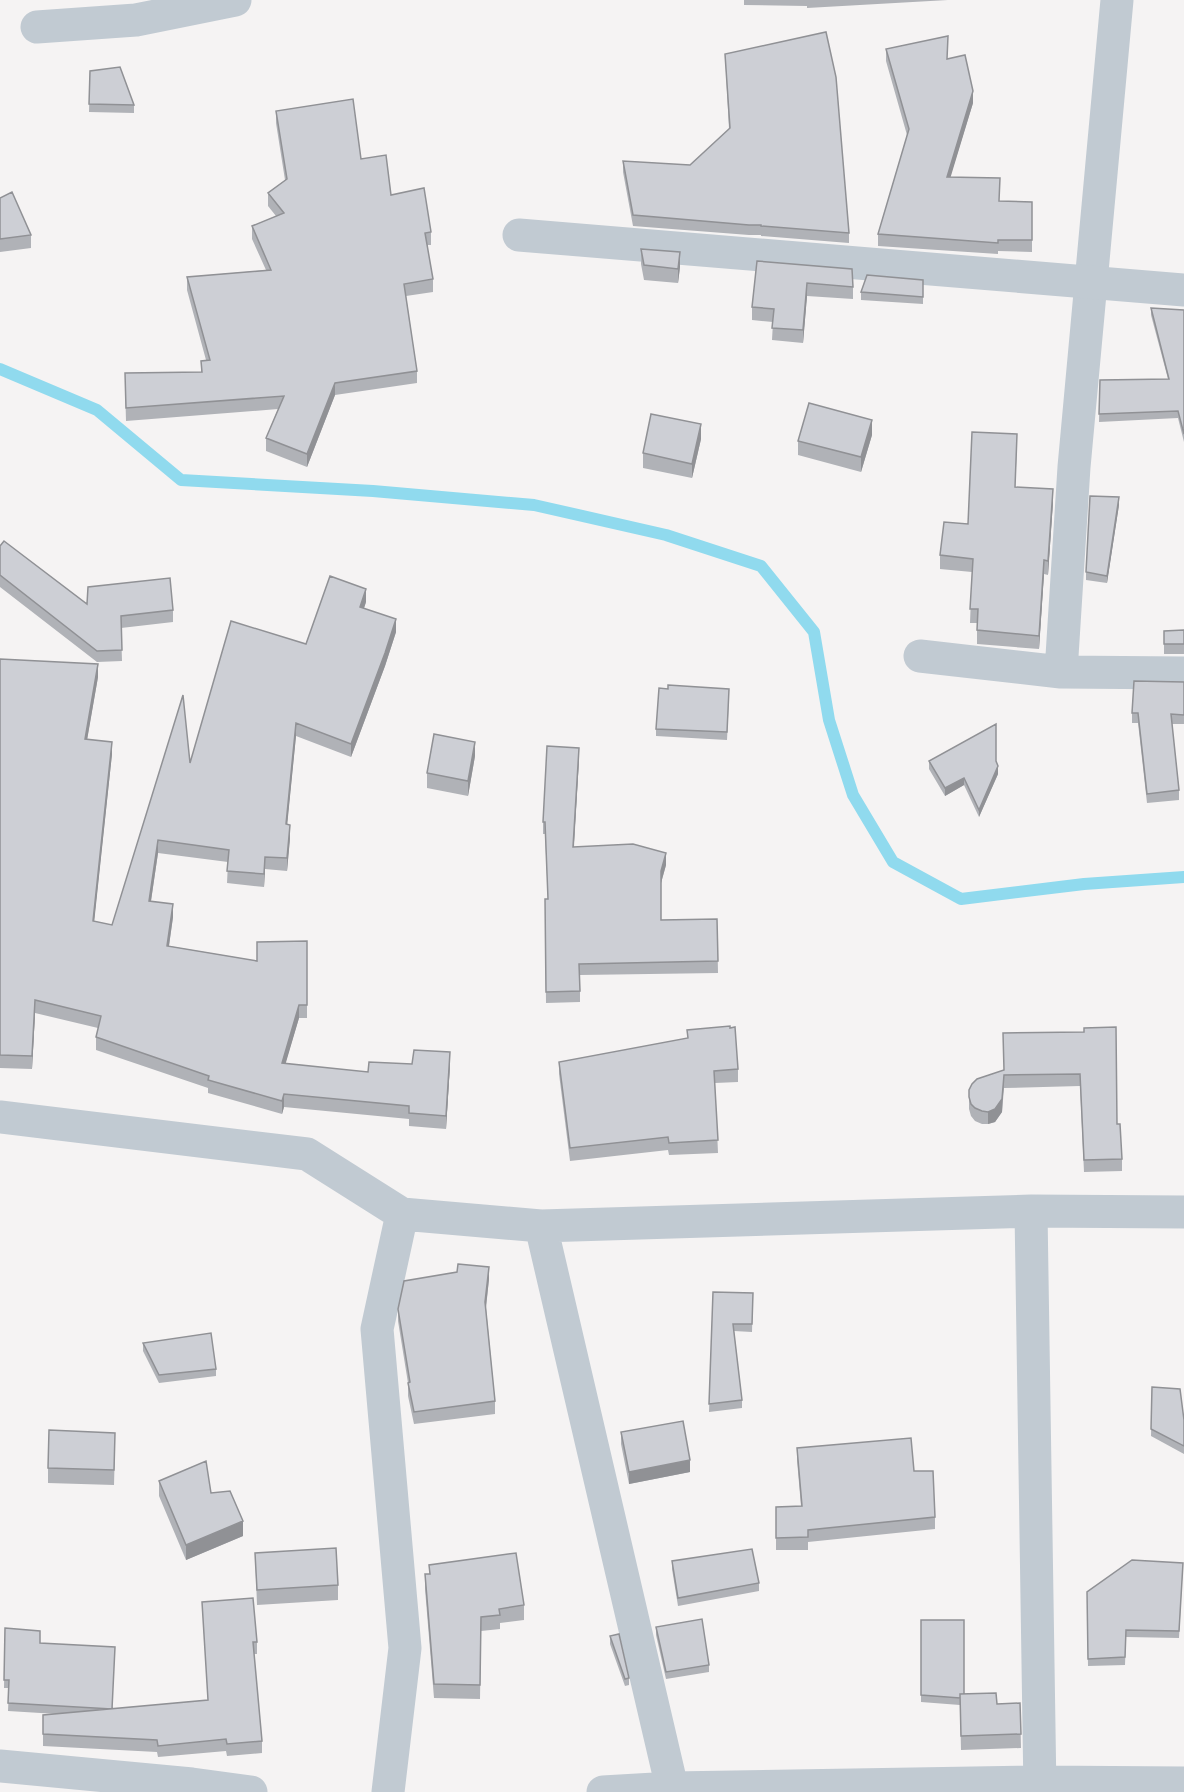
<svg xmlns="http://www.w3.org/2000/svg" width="1184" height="1792" viewBox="0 0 1184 1792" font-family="'Noto Sans',sans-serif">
	<rect width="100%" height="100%" fill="#f5f3f3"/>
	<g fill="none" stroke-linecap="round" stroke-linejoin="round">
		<path stroke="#90daee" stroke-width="12" d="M0,369L97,410L181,480L373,491L534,505L666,535L761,566L814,632L829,720L853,795L893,862L961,899L1084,884L1184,877"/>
		<path stroke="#c1cad2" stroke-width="33" d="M37,27L136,20L235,0
			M920,656L1061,672L1184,673
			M1061,672L1074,467L1117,0
			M0,1117L307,1154L402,1214L541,1226L1031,1211L1184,1212
			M1031,1211L1040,1792
			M541,1226L673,1792
			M0,1766L192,1784L251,1792
			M388,1792L405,1648L377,1329L402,1214
			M603,1792L672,1788L1039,1782L1184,1783"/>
		<path stroke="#c1cad2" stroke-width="33" d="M519,235L1184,290"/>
	</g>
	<path fill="#b0b2b7" d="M744,0H948L807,8V6L744,5Z
		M886,49L947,58L973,103L950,177L999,201L1032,202V252L998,251V254L878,246V234L907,135L886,61Z
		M725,54L849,233V243L761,236V235H749L633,226L623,172V161L690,165L729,129Z
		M90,71L134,105V113L89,112Z
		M276,111L361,159L391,195L431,232V245H427L433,279V292L406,296L417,371V383L335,395L307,467L266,451V438L278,409L126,421L125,385L201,372V361L206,360L187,290V277L266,270L252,239V226L276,216L268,206V193L285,180L276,123Z
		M0,198L31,235V248L0,252Z
		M641,249L680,267L678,283L644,280L641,264Z
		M757,261L853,287V299L807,296L803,343L772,340L773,322L752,320V307Z
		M923,280V304L861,300V292Z
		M1151,308L1184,310V442L1178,418L1099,422L1100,380L1168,379L1151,315Z
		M872,435L861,472L798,455V441Z
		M701,439L692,478L643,468V453Z
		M1017,448L1015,487L1053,502L1048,575L1044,574L1039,649L977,644V623H970L972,572L940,569V555L968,524Z
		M1119,505L1107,583L1086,580V572Z
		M0,546L87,604L173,610V622L121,628L122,661L97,662L0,587Z
		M366,602L364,608L396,632L385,666L351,757L296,736L287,824L290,838L287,871L265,869L264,887L227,883L228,862L158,853L151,901L173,917L169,946L257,961L307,941V1018H299L285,1064L368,1072L450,1065L446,1129L409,1126V1119L284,1107L282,1114L208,1093V1088L96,1050V1037L98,1028L35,1013L32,1069L0,1068V659L98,677L87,739L112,754L94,921L112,925L190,763L306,644Z
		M1184,630V654H1164V631Z
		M1184,682V724H1172L1179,790V800L1147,803L1138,723H1132V713Z
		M729,697L727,740L656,736V729Z
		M475,756L468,796L427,788V773Z
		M579,759L574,847L666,865L661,883V920L717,919L718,973L580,975V1002L546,1003L545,899H548L545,834H543V822Z
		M929,761H996L998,774L979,817L964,785L945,796L929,769Z
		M1084,1032L1117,1124L1122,1159V1171L1084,1172L1080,1086L1004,1088L1002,1112L995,1122L988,1124H982L975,1121L971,1116L969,1109V1097L1003,1070Z
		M559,1062L738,1069V1082L715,1083L718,1153L669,1155L668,1150L570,1161L559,1074Z
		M489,1279L486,1308L495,1401V1414L414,1424L408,1396V1383L398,1321V1309Z
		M713,1292L753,1293L752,1332L734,1331L742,1400V1408L709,1412Z
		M143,1343L216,1369V1376L159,1383L143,1351Z
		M1152,1387L1184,1420V1454L1151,1436Z
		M621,1432L690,1472L629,1484L621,1444Z
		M115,1447L114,1485L48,1483V1468Z
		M797,1448L914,1471L935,1517V1529L808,1542V1550H776V1507L801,1506L797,1460Z
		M159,1481L243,1536L186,1560L159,1496Z
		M255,1553L338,1585V1600L257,1605Z
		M672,1561L759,1583V1591L678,1606L672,1569Z
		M1183,1563L1179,1638L1126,1637L1125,1665L1088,1666L1087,1592Z
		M425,1574L524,1605V1620L500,1623V1629L481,1631L480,1699L434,1698L425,1589Z
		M202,1602L257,1642V1654H254L262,1741V1753L227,1756L226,1751L158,1757L157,1752L43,1746V1715L57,1714L8,1711L9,1688H4L5,1628L40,1643L112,1709L208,1700Z
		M921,1620L964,1694L997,1704L1020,1703L1021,1748L961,1750L960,1705L921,1702Z
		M656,1627L709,1665V1672L666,1679L656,1635Z
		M610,1636L629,1678V1685L625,1686L610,1644Z"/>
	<path fill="#909195" d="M973,91V103L947,189V177Z
		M680,252V267L678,283V269Z
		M807,283V296L803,343V330Z
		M335,383V395L307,467V454Z
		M872,420V435L861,472V457Z
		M701,424V439L692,478V464Z
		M1053,489V502L1048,575V561Z
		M1119,497V505L1107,583V576Z
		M1044,560V574L1039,649V636Z
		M366,589V602L360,620V607Z
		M396,619V632L385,666L351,757V744Z
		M98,664V677L85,752V739Z
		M296,723V736L286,837V824Z
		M112,742V754L93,933V921Z
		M475,742V756L468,796V781Z
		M579,748V759L573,858V847Z
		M998,766V774L979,817V810Z
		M964,778V785L945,796V788Z
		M290,825V838L287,871V858Z
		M158,840V853L149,914V901Z
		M666,853V865L661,883V871Z
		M265,857V869L264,887V874Z
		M173,904V917L167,959V946Z
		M35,1000V1013L32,1069V1056Z
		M299,1005V1018L282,1076V1063Z
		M450,1052V1065L446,1129V1116Z
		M1004,1075L1002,1112L995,1122L988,1124V1112Z
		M284,1094V1107L282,1114V1101Z
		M489,1267V1279L485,1315V1302Z
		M690,1460V1472L629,1484V1472Z
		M243,1521V1536L186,1560V1545Z"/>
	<path fill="#cdcfd5" stroke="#909195" stroke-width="1.5" d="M826,32L836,77L849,233L761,226V225H749L633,215L623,161L690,165L730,128L725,54Z
		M948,36L947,59L965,55L973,91L947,177L1000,178L999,201L1032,202V240H998V243L878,234L909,129L886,49Z
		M120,67L134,105L89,104L90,71Z
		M353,99L361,159L386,155L391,195L424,188L431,232L425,233L433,279L404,284L417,371L335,383L307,454L266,438L284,396L126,408L125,373L202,372L201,361L210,360L187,277L271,270L252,226L284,213L268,193L287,179L276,111Z
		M12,192L31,235L0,239V198Z
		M641,249L680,252L678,269L644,265Z
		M757,261L852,269L853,287L807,283L803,330L772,328L774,309L752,307Z
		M867,275L923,280V297L861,292Z
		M1151,308L1184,310V434L1178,411L1099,414L1100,380L1169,379Z
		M809,403L872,420L861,457L798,441Z
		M651,414L701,424L692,464L643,453Z
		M972,432L1017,434L1015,487L1053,489L1048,561L1044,560L1039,636L977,630L978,609H970L973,559L940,555L944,522L968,524Z
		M1090,496L1119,497L1107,576L1086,572Z
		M4,541L87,604L88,587L170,578L173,610L121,616L122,650L97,651L0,575V546Z
		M330,576L366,589L360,607L396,619L385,653L351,744L296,723L286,824L290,825L287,858L265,857L264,874L227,871L229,850L158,840L149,901L173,904L167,946L257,961V942L307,941V1005H299L282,1063L368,1072L369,1062L412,1064L414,1050L450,1052L446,1116L409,1113V1106L284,1094L282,1101L208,1080L209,1076L96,1037L101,1016L35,1000L32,1056L0,1055V659L98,664L85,739L112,742L93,921L112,925L183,695L190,763L231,621L306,644Z
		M1184,630V644H1164V631Z
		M1134,681L1184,682V715L1171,714L1179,790L1147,794L1138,713H1132Z
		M668,685L729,689L727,732L656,729L659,688L668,689Z
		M996,724V761L998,766L979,810L964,778L945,788L929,761Z
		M434,734L475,742L468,781L427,773Z
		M547,746L579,748L573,847L633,844L666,853L661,871V920L717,919L718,961L579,964L580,991L546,992L545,899H548L545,822H543Z
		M730,1026V1028L735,1027L738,1069L714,1071L718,1140L669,1143L668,1137L570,1148L559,1062L688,1038L687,1030Z
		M1116,1027L1117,1124H1120L1122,1159L1084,1160L1080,1074L1004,1075L1002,1099L995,1109L988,1112L982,1111L975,1108L971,1104L969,1097V1090L972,1084L977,1079L1004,1070L1003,1033L1084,1032V1028Z
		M458,1264L489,1267L485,1302L495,1401L414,1412L408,1383L410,1382L398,1309L404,1281L457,1272Z
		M713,1292L753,1293L752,1324H733L742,1400L709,1404Z
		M211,1333L216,1369L159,1375L143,1343Z
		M1152,1387L1180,1389L1184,1420V1446L1151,1429Z
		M683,1421L690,1460L629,1472L621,1432Z
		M49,1430L115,1433L114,1470L48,1468Z
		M911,1438L914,1471H933L935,1517L808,1530V1537L776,1538V1507L802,1506L797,1448Z
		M206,1461L211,1493L230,1491L243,1521L186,1545L159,1481Z
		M336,1548L338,1585L257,1590L255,1553Z
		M752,1549L759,1583L678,1598L672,1561Z
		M516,1553L524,1605L499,1609L500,1615L481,1617L480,1685L434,1684L425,1574H430L429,1565Z
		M1132,1560L1183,1563L1179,1631L1126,1630L1125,1657L1088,1659L1087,1592Z
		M253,1598L257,1642H253L262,1741L227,1744L226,1739L158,1746L157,1740L43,1734V1715L208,1700L202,1602Z
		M702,1619L709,1665L666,1672L656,1627Z
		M921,1620H964V1694H960V1698L921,1695Z
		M5,1628L40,1631V1643L115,1647L112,1709L8,1703L9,1680H4Z
		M619,1634L629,1678L625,1679L610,1636Z
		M996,1693L997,1704L1020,1703L1021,1734L961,1736L960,1694Z"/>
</svg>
